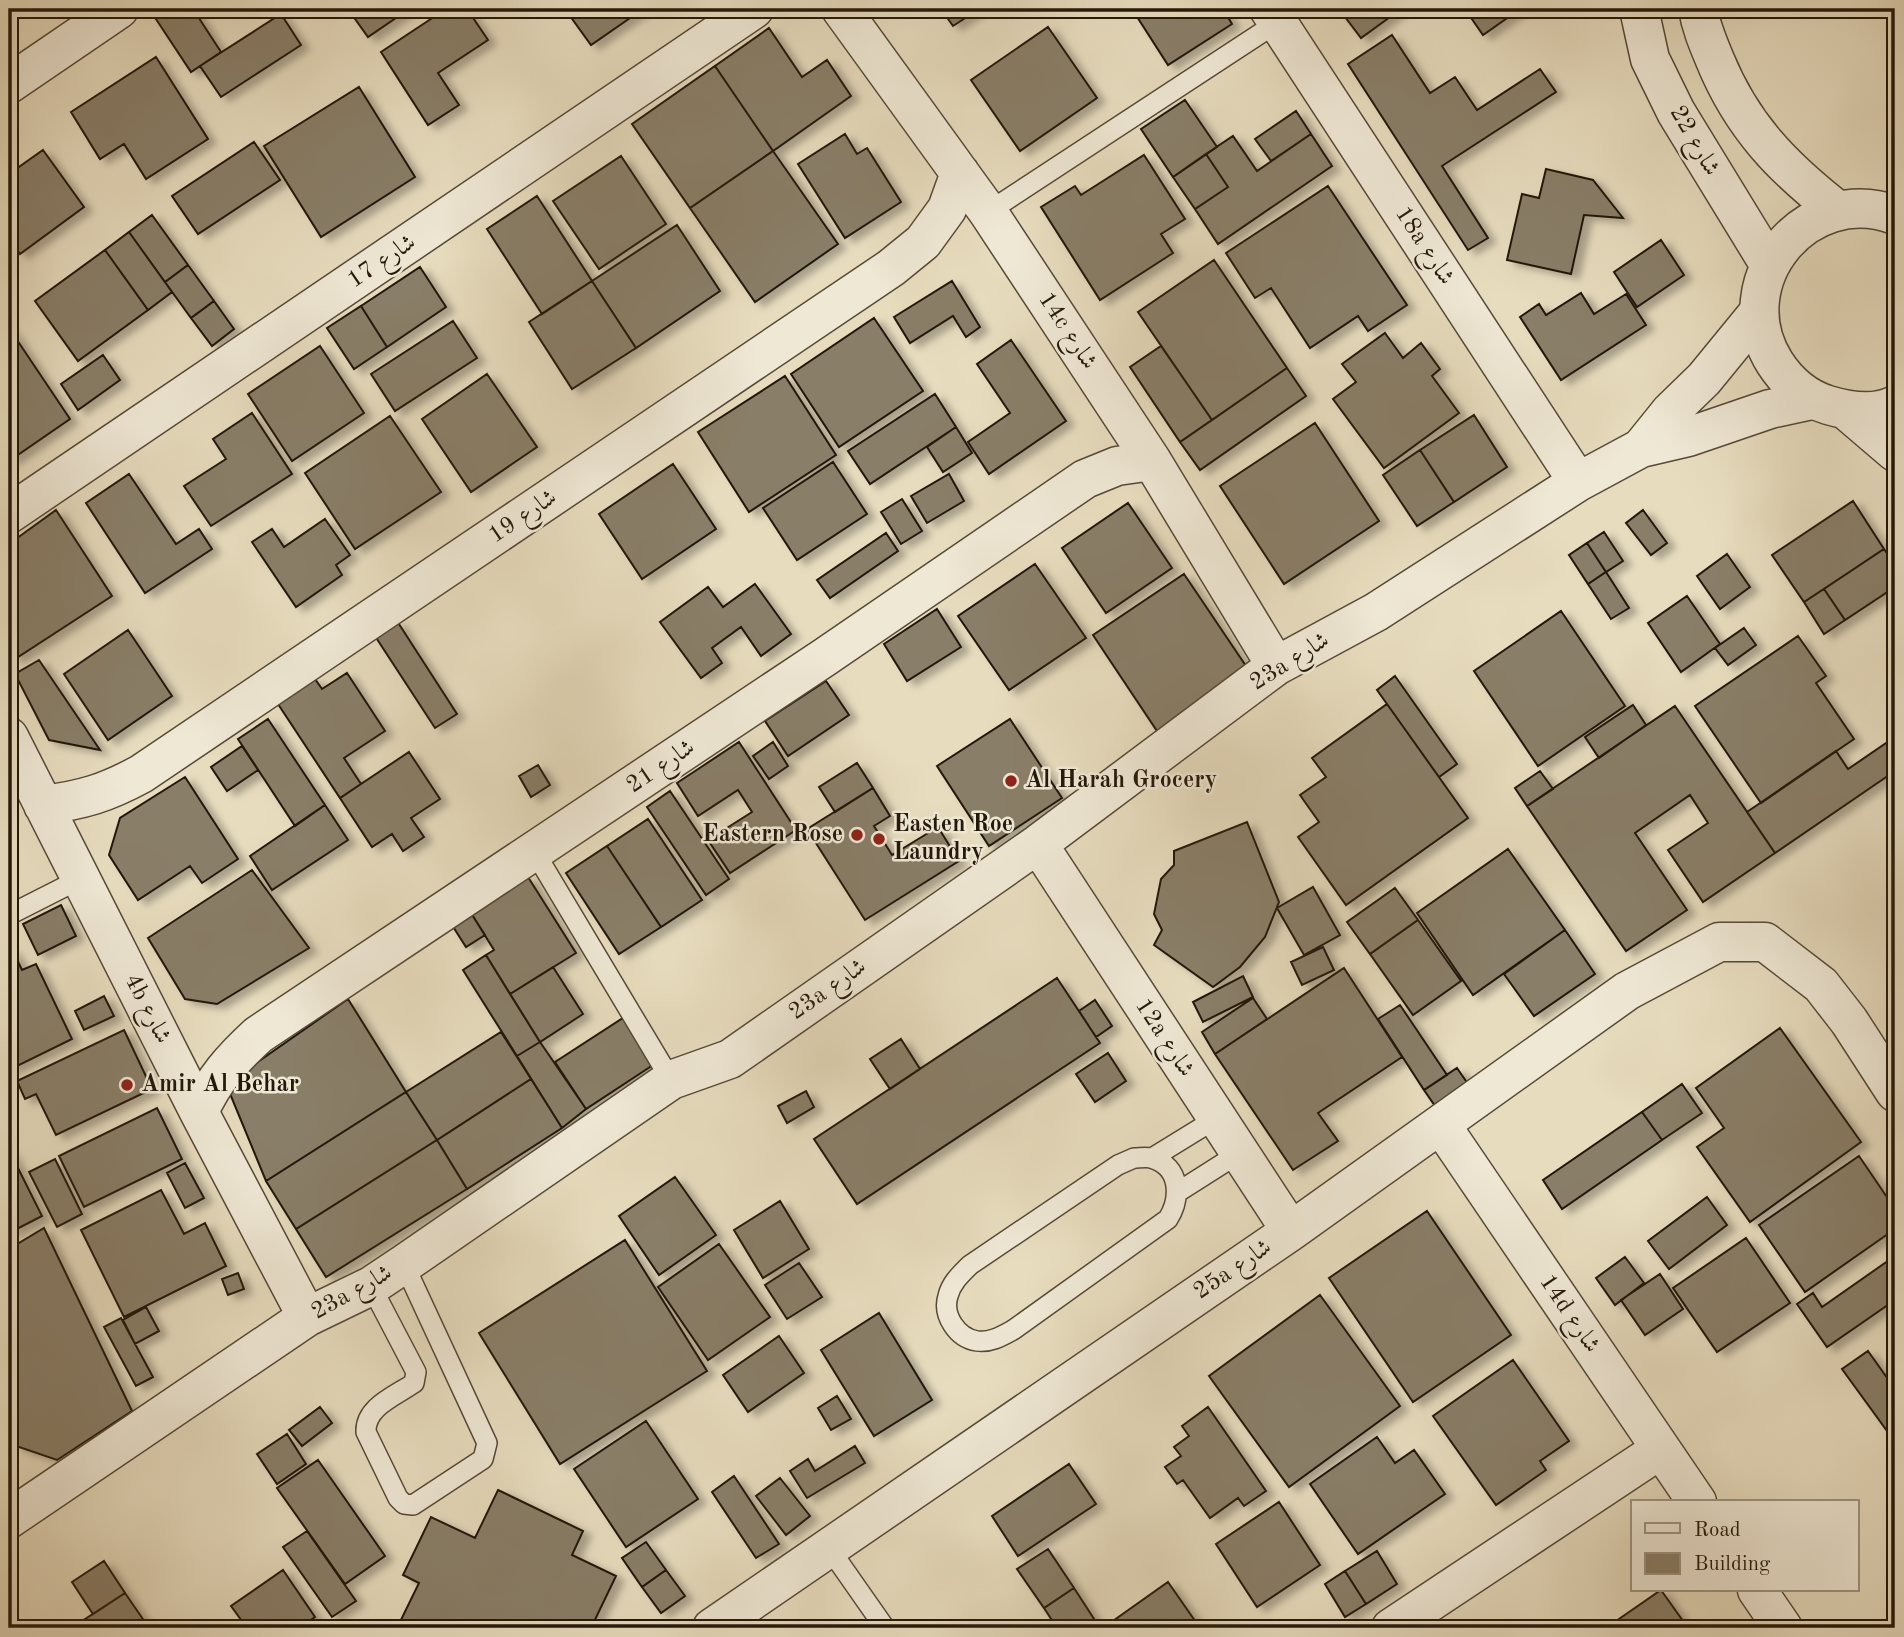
<svg xmlns="http://www.w3.org/2000/svg" width="1904" height="1637" viewBox="0 0 1904 1637" font-family="'Old Standard TT',Amiri,serif">
	<defs>
		<filter id="shadow"><feDropShadow dx="8" dy="4.5" stdDeviation="3.5" flood-color="#0004"/></filter>
	</defs>
	<rect width="100%" height="100%" fill="#e7dcbe"/>
	<filter id="stains"><feTurbulence type="fractalNoise" baseFrequency=".00286" numOctaves="4"/><feColorMatrix values="0 0 0 0 .2 0 0 0 0 .09 0 0 0 0 .02 0 0 0 .5 -.17"/></filter>
	<radialGradient id="worn" r=".72"><stop offset=".6" stop-color="#630" stop-opacity="0"/><stop offset="1" stop-color="#630" stop-opacity=".3"/></radialGradient>
	<path fill="#897e68" stroke="#24180a" stroke-width="2" filter="url(#shadow)" d="M158,9H193L221,52L191,72L152,13Z
		M348,9H409L368,37Z
		M446,9H467L488,40L438,73L459,105L428,125L381,52Z
		M565,9H643L591,45Z
		M941,9H979L953,26Z
		M1132,9H1223L1232,24L1168,65Z
		M1339,9H1401L1361,38Z
		M1465,9H1520L1483,35Z
		M281,14L301,45L221,97L200,66Z
		M1048,27L1097,98L1020,151L971,80Z
		M769,28L802,77L827,60L851,96L773,151L715,66Z
		M1392,35L1430,93L1455,77L1477,110L1540,69L1556,92L1442,166L1488,238L1468,250L1348,64Z
		M156,57L208,139L146,179L124,144L100,159L71,112Z
		M715,66L773,151L690,208L632,124Z
		M359,87L415,177L321,237L264,146Z
		M1185,100L1217,147L1173,177L1141,129Z
		M1296,111L1311,134L1271,161L1255,139Z
		M845,134L857,154L867,148L901,202L845,238L798,164Z
		M1311,134L1332,166L1218,244L1195,209L1228,187L1206,154L1233,136L1257,171Z
		M254,142L280,180L198,234L172,196Z
		M43,150L84,207L20,254L9,238V174Z
		M773,151L838,244L755,302L690,208Z
		M1206,154L1228,187L1195,209L1173,177Z
		M1144,155L1185,219L1161,234L1173,253L1100,300L1041,207L1075,186L1081,195Z
		M621,156L666,224L599,269L553,201Z
		M1546,169L1593,180L1623,218L1584,215L1571,274L1507,260L1522,194L1539,198Z
		M1328,186L1407,305L1368,331L1358,316L1310,348L1271,288L1255,298L1226,253Z
		M537,196L592,281L542,314L487,229Z
		M152,215L188,265L165,282L129,232Z
		M677,225L720,291L636,348L592,281Z
		M129,232L172,292L148,310L105,250Z
		M1661,240L1684,275L1637,307L1614,272Z
		M105,250L148,310L78,361L35,301Z
		M1214,260L1287,368L1212,420L1138,312Z
		M188,265L214,301L191,318L165,282Z
		M420,267L446,307L387,347L361,306Z
		M592,281L636,348L572,389L529,322Z
		M952,281L980,327L966,337L953,316L910,343L894,317Z
		M1581,293L1594,314L1626,294L1646,325L1561,380L1520,317L1539,304L1546,315Z
		M214,301L234,329L212,346L191,318Z
		M361,306L387,347L354,369L327,328Z
		M874,318L923,391L839,447L791,374Z
		M453,321L477,358L395,411L371,374Z
		M9,328L70,419L9,461Z
		M1385,333L1403,358L1421,343L1440,369L1432,376L1459,413L1384,468L1333,399L1356,382L1342,364Z
		M1011,340L1066,421L989,474L968,442L1010,413L977,364Z
		M320,346L364,413L292,461L248,394Z
		M1161,346L1212,420L1180,442L1130,367Z
		M103,355L120,380L78,410L61,384Z
		M1287,368L1306,396L1200,470L1180,442Z
		M487,374L537,447L471,492L422,419Z
		M785,376L836,455L749,512L698,432Z
		M935,394L956,427L870,484L848,451Z
		M252,413L292,474L211,526L184,486L226,459L213,439Z
		M1474,415L1507,467L1454,502L1420,450Z
		M390,416L441,492L355,549L305,473Z
		M1315,423L1379,521L1284,584L1220,486Z
		M956,427L972,453L943,472L927,447Z
		M1420,450L1454,502L1417,526L1383,475Z
		M833,462L867,514L797,560L763,508Z
		M673,464L716,529L642,579L599,514Z
		M129,474L176,544L199,529L212,549L145,593L86,503Z
		M949,474L964,501L927,523L911,496Z
		M902,499L922,531L901,544L881,512Z
		M1853,501L1884,549L1804,602L1772,555Z
		M1128,503L1172,568L1106,613L1062,548Z
		M56,510L112,596L15,659L9,649V544Z
		M1643,510L1667,543L1651,555L1626,523Z
		M325,519L350,555L336,565L342,575L296,607L252,542L272,529L284,547Z
		M1604,532L1623,561L1606,572L1587,543Z
		M886,533L898,551L830,598L817,580Z
		M1587,543L1606,572L1588,584L1569,555Z
		M1884,549L1895,565V587L1845,620L1824,589Z
		M1727,554L1750,587L1720,609L1697,576Z
		M1035,564L1086,638L1009,690L958,616Z
		M1606,572L1629,608L1611,619L1588,584Z
		M1184,574L1252,675L1161,737L1093,635Z
		M755,584L791,634L761,656L741,627L712,648L722,663L701,678L660,622L708,587L723,607Z
		M1824,589L1845,620L1824,634L1804,602Z
		M1687,596L1720,644L1681,672L1648,623Z
		M937,609L961,647L907,681L884,644Z
		M1561,611L1625,706L1538,766L1474,671Z
		M397,621L457,714L435,728L375,636Z
		M1744,628L1756,645L1728,665L1715,648Z
		M128,630L172,696L108,740L64,674Z
		M1798,636L1826,676L1816,683L1854,739L1761,803L1695,706Z
		M39,660L100,750L49,740L15,674Z
		M347,673L385,731L344,758L361,784L340,798L278,704L315,679L322,689Z
		M1395,676L1457,764L1439,777L1377,690Z
		M826,681L849,715L788,756L765,721Z
		M1387,704L1468,818L1346,905L1298,837L1319,822L1300,795L1326,777L1312,758Z
		M1633,705L1646,725L1599,758L1585,737Z
		M1675,706L1775,853L1703,902L1668,850L1708,823L1690,795L1635,833L1687,910L1626,951L1527,806Z
		M268,719L325,805L295,826L238,739Z
		M1010,719L1062,798L989,846L937,766Z
		M1895,737V771L1775,853L1747,812L1836,751L1848,769Z
		M739,742L796,830L730,873L708,840L752,812L738,790L698,816L677,783Z
		M773,742L788,766L769,779L753,756Z
		M242,746L258,770L227,791L211,767Z
		M409,752L440,799L411,818L424,837L403,851L392,834L372,847L340,798Z
		M857,763L873,788L835,812L819,787Z
		M538,765L550,785L531,797L519,776Z
		M1540,771L1553,789L1527,806L1515,788Z
		M185,777L238,859L202,883L190,866L138,900L109,855L120,818Z
		M873,788L890,816L874,826L892,855L938,827L959,861L865,920L807,829Z
		M670,791L729,879L706,895L647,807Z
		M325,805L348,840L272,890L250,856Z
		M648,819L702,900L661,927L607,846Z
		M1247,822L1279,902L1265,937L1240,967L1213,987L1154,945L1162,930L1154,914L1161,879L1174,865V851Z
		M607,846L661,927L619,954L566,873Z
		M1508,849L1565,930L1473,995L1417,913Z
		M252,870L309,948L217,1004L185,999L148,938Z
		M528,877L576,953L510,994L486,955L494,950L471,913Z
		M1313,887L1340,935L1304,955L1277,908Z
		M1395,888L1418,920L1370,954L1347,922Z
		M61,905L76,936L38,955L23,924Z
		M471,913L485,935L466,947L452,925Z
		M1418,920L1461,981L1413,1015L1370,954Z
		M1565,930L1595,974L1534,1016L1504,974Z
		M1323,947L1334,970L1302,985L1291,962Z
		M12,949L22,970L36,964L72,1039L9,1070V951Z
		M486,955L540,1042L517,1056L463,970Z
		M553,967L583,1014L540,1042L510,994Z
		M1344,968L1402,1057L1318,1113L1338,1141L1293,1170L1215,1054Z
		M1243,976L1253,997L1203,1022L1193,1002Z
		M1057,978L1100,1043L857,1204L814,1139Z
		M104,996L114,1016L84,1030L75,1011Z
		M1253,998L1267,1019L1215,1054L1202,1032Z
		M348,999L406,1092L266,1181L226,1084Z
		M1095,1000L1112,1026L1096,1037L1079,1011Z
		M1400,1005L1447,1075L1424,1090L1378,1019Z
		M623,1018L653,1065L586,1109L555,1062Z
		M1780,1028L1861,1142L1750,1222L1697,1147L1724,1128L1696,1088Z
		M124,1030L152,1089L56,1135L36,1094L25,1099L17,1081Z
		M501,1032L531,1079L437,1140L406,1092Z
		M901,1039L920,1069L890,1089L870,1059Z
		M540,1042L586,1109L562,1128L517,1056Z
		M1108,1053L1126,1081L1095,1102L1076,1074Z
		M1457,1068L1477,1097L1444,1119L1424,1090Z
		M531,1079L562,1128L467,1189L437,1140Z
		M1682,1084L1702,1113L1662,1140L1642,1112Z
		M806,1091L814,1107L787,1123L778,1106Z
		M406,1092L437,1140L296,1229L266,1181Z
		M157,1108L182,1159L84,1207L59,1156Z
		M1642,1112L1662,1140L1562,1209L1543,1180Z
		M437,1140L467,1189L326,1277L296,1229Z
		M9,1150L42,1216L9,1233Z
		M1859,1156L1895,1209V1229L1805,1292L1759,1225Z
		M55,1159L82,1214L57,1227L29,1172Z
		M185,1163L204,1198L185,1208L167,1173Z
		M675,1177L716,1235L659,1275L619,1216Z
		M161,1190L184,1234L205,1223L226,1266L124,1317L81,1230Z
		M1707,1197L1727,1225L1669,1269L1648,1241Z
		M780,1201L809,1249L763,1278L734,1230Z
		M1427,1211L1511,1335L1413,1402L1329,1278Z
		M44,1228L132,1411L57,1460L16,1446L9,1433V1249Z
		M1746,1238L1790,1303L1717,1352L1673,1288Z
		M625,1240L707,1371L560,1464L479,1333Z
		M719,1244L770,1317L708,1360L658,1287Z
		M1895,1256V1300L1827,1347L1797,1304L1813,1293L1822,1307Z
		M1625,1257L1644,1283L1615,1305L1596,1278Z
		M799,1263L822,1297L787,1319L765,1285Z
		M238,1273L244,1289L228,1295L222,1279Z
		M1660,1274L1683,1309L1645,1335L1621,1300Z
		M1320,1295L1400,1406L1289,1487L1209,1376Z
		M146,1307L159,1331L135,1344L123,1320Z
		M879,1313L932,1400L874,1436L821,1350Z
		M121,1318L153,1377L136,1386L104,1327Z
		M779,1336L804,1373L748,1412L723,1375Z
		M1868,1351L1895,1389V1442L1842,1369Z
		M1513,1360L1569,1441L1540,1461L1546,1470L1496,1505L1433,1416Z
		M837,1396L851,1419L831,1430L818,1408Z
		M320,1407L332,1423L302,1446L289,1430Z
		M1208,1407L1266,1491L1244,1506L1238,1498L1210,1518L1183,1480L1177,1484L1165,1467L1181,1456L1174,1447L1189,1436L1182,1426Z
		M646,1421L698,1499L626,1547L574,1469Z
		M287,1434L306,1464L277,1484L257,1454Z
		M1377,1437L1395,1463L1414,1450L1445,1494L1358,1554L1310,1484Z
		M855,1446L865,1463L807,1498L790,1471L808,1459L815,1471Z
		M318,1460L385,1556L345,1584L277,1488Z
		M1069,1464L1096,1504L1018,1556L992,1516Z
		M734,1476L779,1544L756,1558L712,1492Z
		M780,1478L810,1516L786,1535L756,1496Z
		M498,1490L583,1531L572,1555L616,1576L591,1628H397L419,1583L403,1575L431,1517L475,1538Z
		M1279,1502L1320,1565L1257,1607L1216,1544Z
		M307,1531L356,1601L332,1617L283,1547Z
		M646,1542L666,1570L642,1587L622,1558Z
		M1048,1549L1074,1588L1044,1608L1017,1569Z
		M1377,1551L1397,1584L1366,1604L1345,1571Z
		M104,1561L125,1593L93,1614L72,1582Z
		M283,1570L315,1617L299,1628H247L231,1606Z
		M666,1570L685,1596L661,1613L642,1587Z
		M1345,1571L1366,1604L1345,1617L1325,1584Z
		M1168,1582L1200,1628H1103Z
		M1074,1588L1096,1622L1086,1628H1057L1044,1608Z
		M1661,1590L1688,1628H1606Z
		M125,1593L149,1628H79L76,1625Z"/>
	<g fill="none" stroke-linecap="round" stroke-linejoin="round">
		<defs>
			<path id="service" d="M988,212L1278,22
				M534,851L671,1080
				M9,915L80,879
				M1134,1158C1139,1158 1146,1157 1151,1158C1181,1166 1181,1198 1168,1219L1013,1330C1002,1336 990,1343 977,1341C957,1338 942,1315 948,1296C951,1283 961,1274 970,1265L1118,1165Z
				M1152,1158L1217,1118
				M1178,1192L1241,1152
				M371,1286L416,1372L414,1383C395,1396 365,1407 366,1432L398,1498L404,1504L413,1505L483,1459L487,1443L404,1264
				M829,1548L885,1628"/>
			<path id="minor" d="M841,9L988,212L1152,461L1276,666
				M1269,9L1578,482
				M9,84L119,9
				M1641,448L1670,412L1704,379L1758,313
				M9,514L754,9
				M9,737L199,1112L307,1317
				M43,805C83,800 106,793 141,774L891,268L923,242L947,209L960,173
				M1038,844L1291,1231
				M199,1112C214,1079 231,1060 258,1035L825,657L1085,479L1117,466L1152,461
				M1441,1125L1697,1502
				M9,1519L307,1317L371,1286L404,1264L671,1080L730,1059L1038,844L1276,666L1376,612L1578,482L1641,448L1688,437L1770,409L1812,400
				M1757,1590L1783,1628
				M712,1628L1291,1231L1627,991L1719,942H1765L1821,985L1849,1021L1895,1092
				M1391,1628L1661,1449"/>
			<path id="tertiary" d="M1639,9L1650,59L1676,112L1769,264
				M1698,9C1701,27 1708,43 1715,60C1742,126 1782,167 1837,210
				M1895,215C1807,182 1724,282 1775,363C1788,383 1805,398 1828,405C1848,411 1875,415 1895,405
				M1847,411L1895,452"/>
		</defs>
		<use href="#service" stroke="#554937" stroke-width="22"/>
		<use href="#minor" stroke="#554937" stroke-width="41"/>
		<use href="#tertiary" stroke="#554937" stroke-width="41"/>
		<use href="#service" stroke="#efe8d5" stroke-width="19"/>
		<use href="#minor" stroke="#efe8d5" stroke-width="38"/>
		<use href="#tertiary" stroke="#efe8d5" stroke-width="38"/>
	</g>
	<g fill="#8f2418" stroke="#efe8d5" stroke-width="2.5">
		<circle cx="1011" cy="781" r="7"/>
		<circle cx="857" cy="835" r="7"/>
		<circle cx="879" cy="839" r="7"/>
		<circle cx="127" cy="1085" r="7"/>
	</g>
	<g text-anchor="middle" dominant-baseline="central" stroke-width="5" stroke-linejoin="round" paint-order="stroke">
		<g font-size="24" fill="#24180a" stroke="#efe8d5">
			<text transform="translate(1694 141) rotate(60)">شارع 22</text>
			<text transform="translate(1424 246) rotate(57)">18a شارع</text>
			<text transform="translate(382 262) rotate(-34)">شارع 17</text>
			<text transform="translate(1067 331) rotate(57)">14c شارع</text>
			<text transform="translate(523 517) rotate(-34)">شارع 19</text>
			<text transform="translate(1290 662) rotate(-32)">23a شارع</text>
			<text transform="translate(661 767) rotate(-34)">شارع 21</text>
			<text transform="translate(828 990) rotate(-35)">23a شارع</text>
			<text transform="translate(147 1009) rotate(63)">4b شارع</text>
			<text transform="translate(1164 1038) rotate(57)">12a شارع</text>
			<text transform="translate(1233 1270) rotate(-34)">25a شارع</text>
			<text transform="translate(352 1293) rotate(-29)">23a شارع</text>
			<text transform="translate(1569 1314) rotate(56)">14d شارع</text>
		</g>
		<g font-size="24" font-weight="bold" fill="#24180a" stroke="#efe8d5" text-anchor="start">
			<text x="1025" y="781">Al Harah Grocery</text>
			<text x="893" y="825">Easten Roe<tspan x="893" dy="28">Laundry</tspan></text>
			<text x="843" y="835" text-anchor="end">Eastern Rose</text>
			<text x="141" y="1085">Amir Al Behar</text>
		</g>
	</g>
	<rect width="1904" height="1637" fill="none" stroke="#e7dcbe" stroke-width="35"/>
	<rect x="10" y="10" width="1883" height="1616" fill="none" stroke="#24180a" stroke-width="3.5"/>
	<rect x="18" y="18" width="1869" height="1602" fill="none" stroke="#24180a" stroke-width="2"/>
	<rect x="1631" y="1500" width="228" height="91" fill="#efe8d5" stroke="#9e9584" stroke-width="2"/>
	<rect x="1645" y="1523" width="35" height="10" fill="#efe8d5" stroke="#9e9584" stroke-width="2"/>
	<text x="1694" y="1536" font-size="21" fill="#24180a">Road</text>
	<rect x="1645" y="1553" width="35" height="21" fill="#897e68" stroke="#9e9584" stroke-width="2"/>
	<text x="1694" y="1570" font-size="21" fill="#24180a">Building</text>
	<rect width="100%" height="100%" filter="url(#stains)"/>
	<rect width="100%" height="100%" fill="url(#worn)"/>
</svg>
